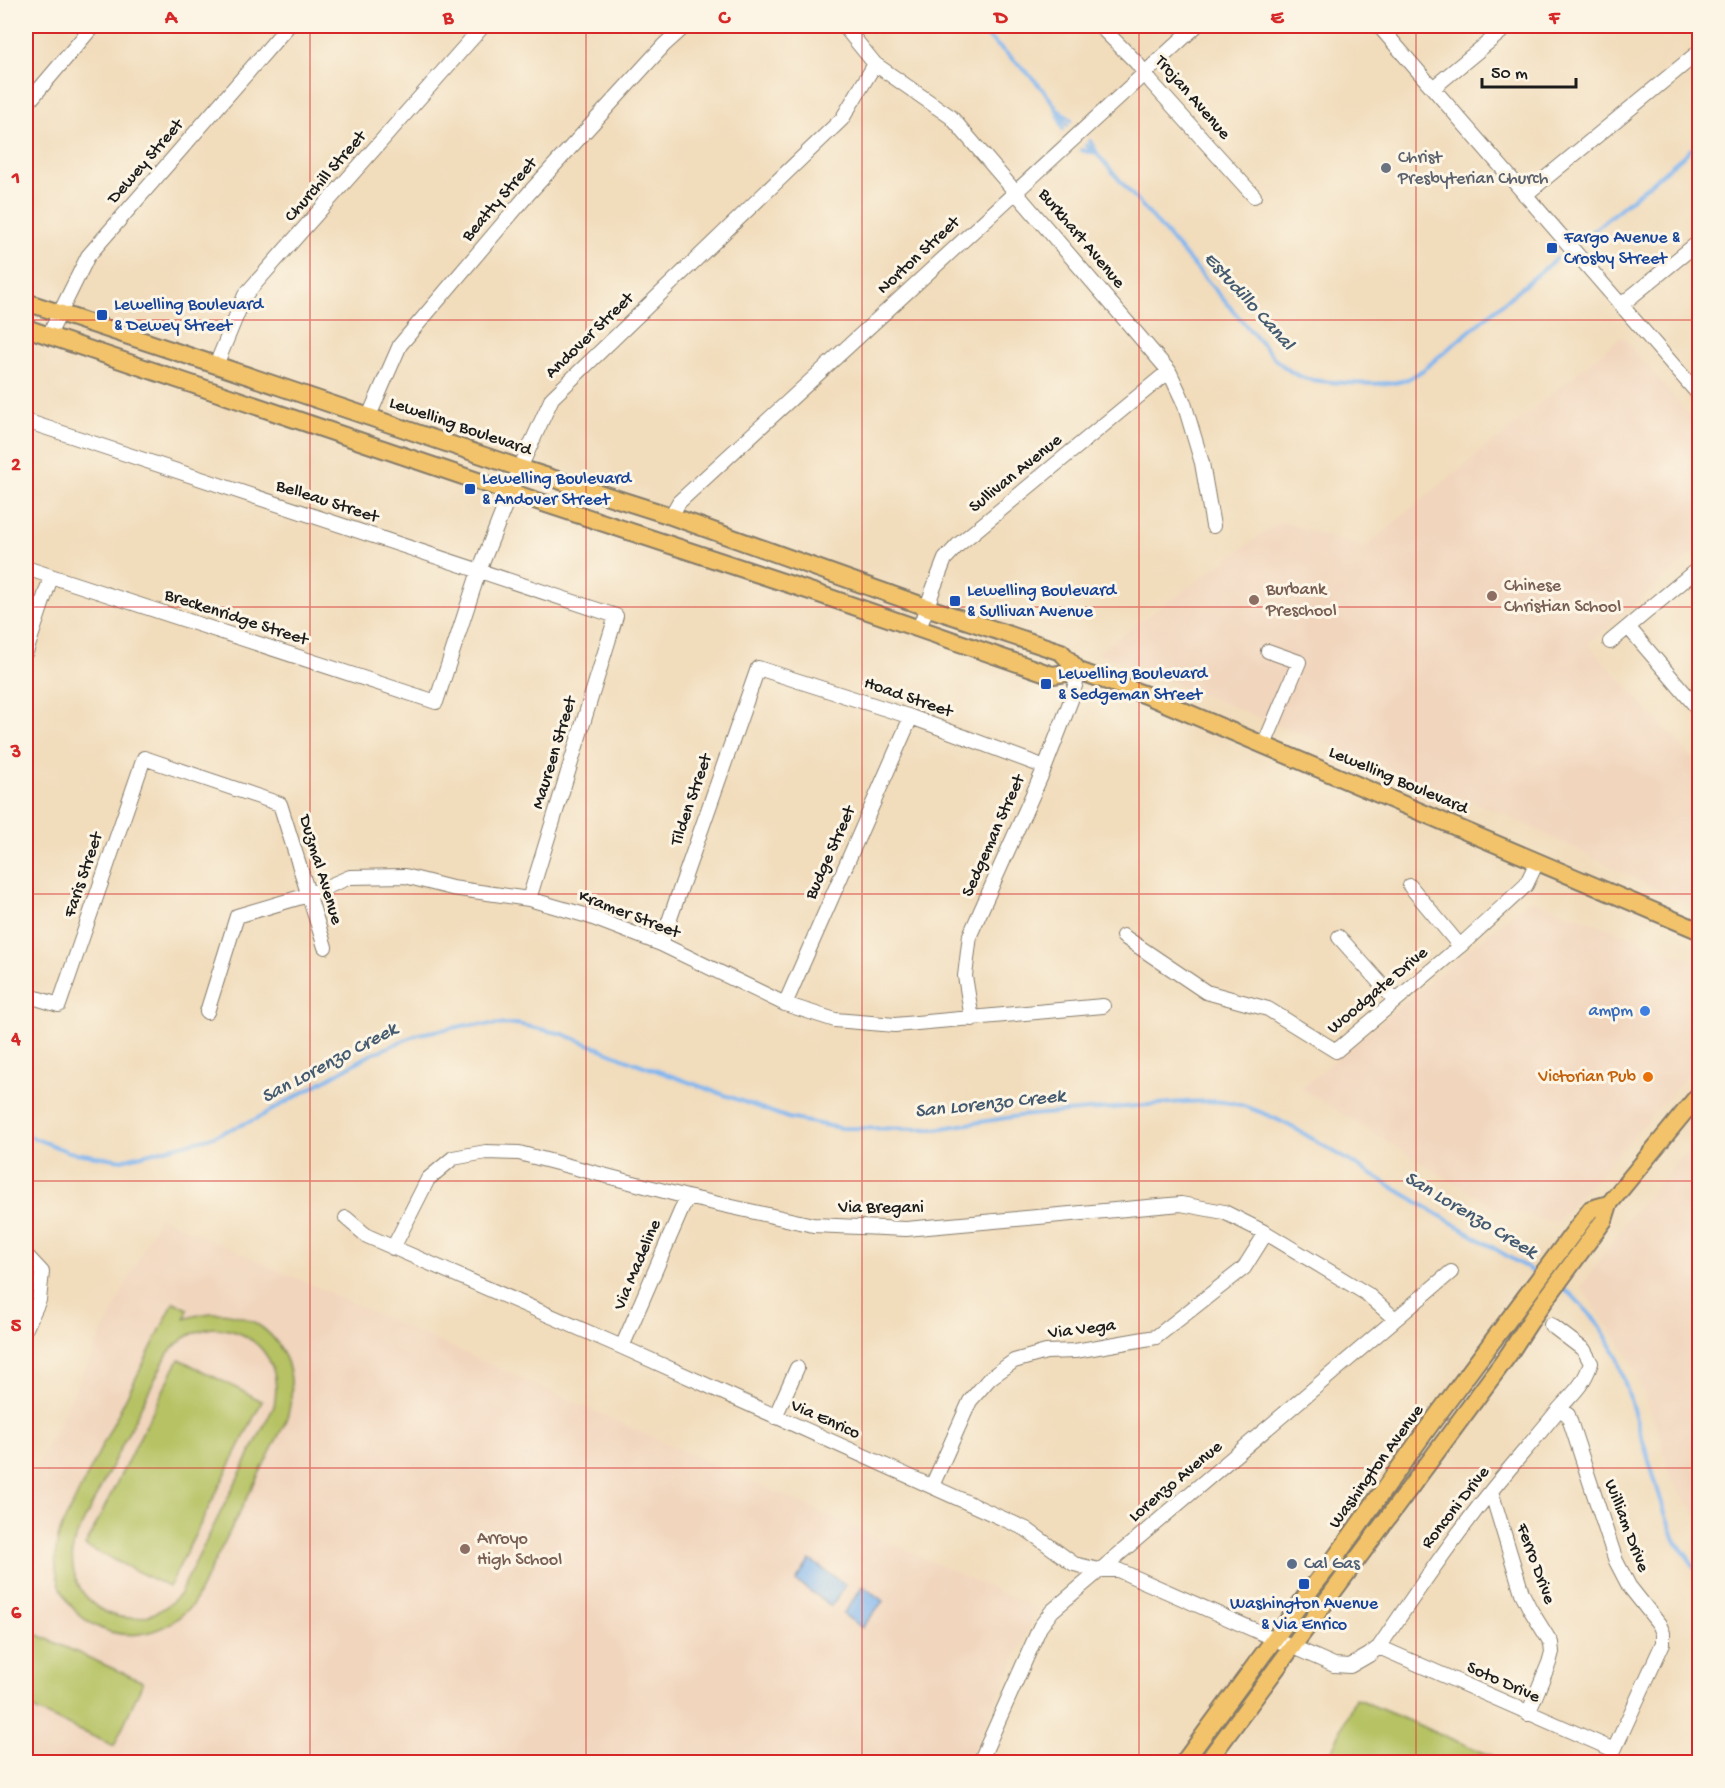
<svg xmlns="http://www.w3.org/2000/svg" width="1725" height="1788" viewBox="0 0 1725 1788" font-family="'Gochi Hand',sans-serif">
	<rect width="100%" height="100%" fill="#fcf5e5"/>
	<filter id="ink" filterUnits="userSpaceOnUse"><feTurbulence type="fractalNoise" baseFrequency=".0167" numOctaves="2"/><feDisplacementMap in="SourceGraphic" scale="12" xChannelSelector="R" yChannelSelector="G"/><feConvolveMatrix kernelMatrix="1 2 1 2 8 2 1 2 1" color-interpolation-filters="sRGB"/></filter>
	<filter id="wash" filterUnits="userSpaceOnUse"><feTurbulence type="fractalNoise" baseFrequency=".008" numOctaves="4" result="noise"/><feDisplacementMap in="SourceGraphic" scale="24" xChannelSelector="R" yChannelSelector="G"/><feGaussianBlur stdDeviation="1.35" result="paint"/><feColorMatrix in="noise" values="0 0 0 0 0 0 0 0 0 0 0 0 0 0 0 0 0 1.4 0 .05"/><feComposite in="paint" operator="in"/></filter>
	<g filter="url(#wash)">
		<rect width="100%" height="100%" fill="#f1dcbb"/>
		<path fill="#f1d5bd" d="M1622,336L1699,427V549L1588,644L1699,765V910L1506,815L1097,653L1280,521L1364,548Z
			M1530,899L1699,962V1063L1556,1223L1494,1207L1301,1088Z
			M1699,1139V1519L1670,1477L1661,1440L1630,1359L1581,1287L1629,1217Z
			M159,1217L1038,1609L968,1762H26V1489Z"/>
		<path fill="#b6c264" stroke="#696f40" stroke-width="1.5" fill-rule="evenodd" d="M174,1302L188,1309L185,1319C255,1294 311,1353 285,1423L193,1604C130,1675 27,1611 63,1524ZM213,1328C257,1330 283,1362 274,1406L179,1595C134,1645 60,1607 74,1541L168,1353C181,1338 194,1331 213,1328Z
			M179,1359L262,1401L169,1587L85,1546Z
			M36,1634L143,1682L114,1746L26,1706V1657Z
			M1355,1698L1506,1762H1327Z"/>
		<path fill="#80b6ef" stroke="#4e6986" stroke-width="1.5" d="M810,1560L846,1585L831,1606L796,1581Z
			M863,1586L883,1601L862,1628L843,1614Z"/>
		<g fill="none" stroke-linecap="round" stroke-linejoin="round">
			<path stroke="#80b6ef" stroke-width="4" d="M975,26C1002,50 1035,75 1055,106C1059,113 1060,122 1063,129
				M1060,111L1071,120
				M1060,114L1067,125
				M1090,141L1097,153
				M1086,145L1094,152
				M1081,150L1097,154L1276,360C1285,368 1293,374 1304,378C1319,383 1388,386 1402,381C1410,379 1416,374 1423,370L1557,258
				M1582,240L1700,142
				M26,1135L69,1152L122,1160L209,1138L256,1119L370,1055L419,1034L468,1025L517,1024L563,1034L633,1062L788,1118L840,1128L936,1129L1019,1116L1183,1102C1201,1101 1222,1100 1240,1105C1262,1111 1281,1121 1301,1132L1537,1274
				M1559,1287L1572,1295L1598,1323L1616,1354L1665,1513L1675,1540L1700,1574"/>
		</g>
	</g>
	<g filter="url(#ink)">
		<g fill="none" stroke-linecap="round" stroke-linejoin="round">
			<defs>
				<path id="minor" d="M844,26L875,64L951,117L1169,371L1184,403L1202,463L1213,526
					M1100,26L1136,62L1152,83L1254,196
					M1379,26L1700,396
					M1433,88L1508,26
					M26,105L93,26
					M1525,195L1700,51
					M1621,305L1700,241
					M49,335L88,256L288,26
					M216,365L245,295L483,26
					M369,416L400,345L529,193L664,45L685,26
					M26,421L616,616L529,899
					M671,516L679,502L1196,26
					M26,568L436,702L479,571L520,468L552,398L842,119L875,64
					M1628,627L1700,711
					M919,629L934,587L945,559L958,545L1169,371
					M1610,642L1700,567
					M26,652L51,577
					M1264,745L1299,662L1268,651
					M1410,886L1460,946
					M1123,936L1206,992L1268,1009L1336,1051L1460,946L1526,885L1537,862
					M1339,937L1395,1000
					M661,944L758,668L911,717L1045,767
					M26,995L59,1005L144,758L280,804L325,947
					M785,1004L911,717
					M207,1012L237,916L308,895L350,877L405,876L452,888L529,899L588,916L661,944L785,1004L835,1020L895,1025L1103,1006
					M972,1019L965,976L970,935L1045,767L1071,700L1079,671
					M346,1218L367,1236L622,1347L1026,1529L1074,1564L1099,1570H1118L1334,1665L1350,1666L1369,1655L1379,1647C1415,1594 1451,1541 1491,1491C1512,1465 1534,1440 1555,1414C1571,1394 1582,1389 1591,1363L1584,1350L1551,1325
					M393,1248L428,1179L453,1158L486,1152L519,1153L687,1197L813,1225L906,1229L1181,1204L1224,1212L1266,1233L1367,1294L1395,1319
					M26,1255L42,1272L39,1300L26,1328
					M622,1347L687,1197
					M775,1417L797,1368
					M932,1486L970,1401L990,1378L1014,1361L1046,1352L1075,1351L1156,1337L1244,1268L1266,1233
					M1491,1491L1522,1593L1530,1609L1551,1643L1552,1652L1549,1663L1528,1714
					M1379,1647L1614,1750L1663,1643V1633L1659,1624L1629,1586L1616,1561L1568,1415L1559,1409
					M980,1762L1040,1627L1052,1611L1451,1272"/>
				<path id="major" d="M26,302L216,365L520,468L671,516L926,607L1061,652L1079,671L1146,695L1700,931
					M26,328L510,492L816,593L1049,674L1053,675L1079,671
					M1184,1762L1311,1589L1330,1565L1430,1425L1591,1209L1609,1204
					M1207,1762L1509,1354L1535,1314L1604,1220L1609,1204L1700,1093"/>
			</defs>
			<use href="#minor" stroke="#867c6c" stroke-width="16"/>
			<use href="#major" stroke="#867c6c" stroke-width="20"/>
			<use href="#minor" stroke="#fff" stroke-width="14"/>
			<use href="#major" stroke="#f2c36a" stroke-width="16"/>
		</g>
	</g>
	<path fill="none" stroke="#d62828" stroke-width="1.5" stroke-opacity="0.55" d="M310,26V1762M586,26V1762M862,26V1762M1139,26V1762M1416,26V1762M26,320H1700M26,607H1700M26,894H1700M26,1181H1700M26,1468H1700"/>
	<circle fill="#6b7280" stroke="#fcf5e5" stroke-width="2" cx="1386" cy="168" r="6"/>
	<g fill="#1a4fb4" stroke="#fcf5e5" stroke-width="2">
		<rect x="1546" y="242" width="12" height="12" rx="3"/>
		<rect x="96" y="309" width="12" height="12" rx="3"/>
		<rect x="464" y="483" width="12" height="12" rx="3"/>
		<rect x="949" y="595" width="12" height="12" rx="3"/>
		<rect x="1040" y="678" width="12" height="12" rx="3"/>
		<rect x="1298" y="1578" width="12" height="12" rx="3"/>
	</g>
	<g fill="#8d6e63" stroke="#fcf5e5" stroke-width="2">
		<circle cx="1492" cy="596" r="6"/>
		<circle cx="1254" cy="600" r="6"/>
		<circle cx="465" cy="1549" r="6"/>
	</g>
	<circle fill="#3f7fe0" stroke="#fcf5e5" stroke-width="2" cx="1645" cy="1011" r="6"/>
	<circle fill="#e8710a" stroke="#fcf5e5" stroke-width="2" cx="1648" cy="1077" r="6"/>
	<circle fill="#5c6f8a" stroke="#fcf5e5" stroke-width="2" cx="1292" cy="1564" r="6"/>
	<g text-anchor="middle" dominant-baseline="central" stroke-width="6" stroke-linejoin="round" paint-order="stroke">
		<g font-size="18" fill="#1c1c1c" stroke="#fcf5e5">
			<text transform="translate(1192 98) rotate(49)">Trojan Avenue</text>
			<text transform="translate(146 162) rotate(-49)">Dewey Street</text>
			<text transform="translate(326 177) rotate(-49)">Churchill Street</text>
			<text transform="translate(500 200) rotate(-49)">Beatty Street</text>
			<text transform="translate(1081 239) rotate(50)">Burkhart Avenue</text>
			<text transform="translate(919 256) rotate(-43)">Norton Street</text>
			<text transform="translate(590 336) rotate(-44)">Andover Street</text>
			<text transform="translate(460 427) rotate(19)">Lewelling Boulevard</text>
			<text transform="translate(1016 474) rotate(-39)">Sullivan Avenue</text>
			<text transform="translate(327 502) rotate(18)">Belleau Street</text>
			<text transform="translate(236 618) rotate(18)">Breckenridge Street</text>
			<text transform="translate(908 698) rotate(19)">Hoad Street</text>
			<text transform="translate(555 753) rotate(-73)">Maureen Street</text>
			<text transform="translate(1398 781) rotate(23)">Lewelling Boulevard</text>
			<text transform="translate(692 800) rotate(-71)">Tilden Street</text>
			<text transform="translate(994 836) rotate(-66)">Sedgeman Street</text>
			<text transform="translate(831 853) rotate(-66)">Budge Street</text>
			<text transform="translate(320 870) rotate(73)">Duzmal Avenue</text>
			<text transform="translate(84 875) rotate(-71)">Faris Street</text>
			<text transform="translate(629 915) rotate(21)">Kramer Street</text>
			<text transform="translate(1378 991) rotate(-40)">Woodgate Drive</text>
			<text x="881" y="1208">Via Bregani</text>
			<text transform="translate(638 1265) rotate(-67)">Via Madeline</text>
			<text transform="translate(1082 1330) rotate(-7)">Via Vega</text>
			<text transform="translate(825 1420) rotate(24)">Via Enrico</text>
			<text transform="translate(1377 1467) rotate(-54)">Washington Avenue</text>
			<text transform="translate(1176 1482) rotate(-40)">Lorenzo Avenue</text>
			<text transform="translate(1456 1508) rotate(-52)">Ronconi Drive</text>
			<text transform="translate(1626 1526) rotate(69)">William Drive</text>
			<text transform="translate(1535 1564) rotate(70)">Ferro Drive</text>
			<text transform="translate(1503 1683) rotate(24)">Soto Drive</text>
		</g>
		<g font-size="18" fill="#5b616d" stroke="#fcf5e5" text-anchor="start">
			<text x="1398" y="158">Christ<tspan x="1398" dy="21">Presbyterian Church</tspan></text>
		</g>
		<g font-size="18" fill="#164399" stroke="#fcf5e5" text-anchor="start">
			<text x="1564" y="238">Fargo Avenue &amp;<tspan x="1564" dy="21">Crosby Street</tspan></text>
			<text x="114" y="305">Lewelling Boulevard<tspan x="114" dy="21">&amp; Dewey Street</tspan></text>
			<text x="482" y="479">Lewelling Boulevard<tspan x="482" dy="21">&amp; Andover Street</tspan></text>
			<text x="967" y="591">Lewelling Boulevard<tspan x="967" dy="21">&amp; Sullivan Avenue</tspan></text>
			<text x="1058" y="674">Lewelling Boulevard<tspan x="1058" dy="21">&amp; Sedgeman Street</tspan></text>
			<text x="1304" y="1604" text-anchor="middle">Washington Avenue<tspan x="1304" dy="21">&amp; Via Enrico</tspan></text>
		</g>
		<g font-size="18" fill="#785e54" stroke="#fcf5e5" text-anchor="start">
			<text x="1504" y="586">Chinese<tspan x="1504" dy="21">Christian School</tspan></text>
			<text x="1266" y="590">Burbank<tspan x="1266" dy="21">Preschool</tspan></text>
			<text x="477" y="1539">Arroyo<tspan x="477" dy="21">High School</tspan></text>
		</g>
		<g font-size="18" fill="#366cbe" stroke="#fcf5e5" text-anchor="end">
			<text x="1633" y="1011">ampm</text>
		</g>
		<g font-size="18" fill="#c56008" stroke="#fcf5e5" text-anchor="end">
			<text x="1636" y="1077">Victorian Pub</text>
		</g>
		<g font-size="18" fill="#4e5e75" stroke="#fcf5e5" text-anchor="start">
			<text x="1304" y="1564">Cal Gas</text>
		</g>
		<g font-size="20" font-style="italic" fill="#445a70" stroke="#fcf5e5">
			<text transform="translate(1248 302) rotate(48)">Estudillo Canal</text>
			<text transform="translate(330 1064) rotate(-28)">San Lorenzo Creek</text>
			<text transform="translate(990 1105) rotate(-6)">San Lorenzo Creek</text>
			<text transform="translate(1470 1216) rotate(31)">San Lorenzo Creek</text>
		</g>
	</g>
	<rect width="1725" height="1788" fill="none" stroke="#fcf5e5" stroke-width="66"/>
	<path d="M1482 78v9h94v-9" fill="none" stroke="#1c1c1c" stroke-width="3"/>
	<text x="1491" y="78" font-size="18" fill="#1c1c1c" stroke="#fcf5e5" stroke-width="4.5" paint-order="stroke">50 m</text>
	<rect x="33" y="33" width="1659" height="1722" fill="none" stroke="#d62828" stroke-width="2"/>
	<g font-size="20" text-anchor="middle" font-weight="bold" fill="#d62828">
		<text x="171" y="23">A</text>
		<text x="448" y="23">B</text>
		<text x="724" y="23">C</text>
		<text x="1001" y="23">D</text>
		<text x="1277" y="23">E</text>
		<text x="1554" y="23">F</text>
		<text x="16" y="183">1</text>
		<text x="16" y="470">2</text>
		<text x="16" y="757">3</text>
		<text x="16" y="1044">4</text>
		<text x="16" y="1331">5</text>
		<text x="16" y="1618">6</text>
	</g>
</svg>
